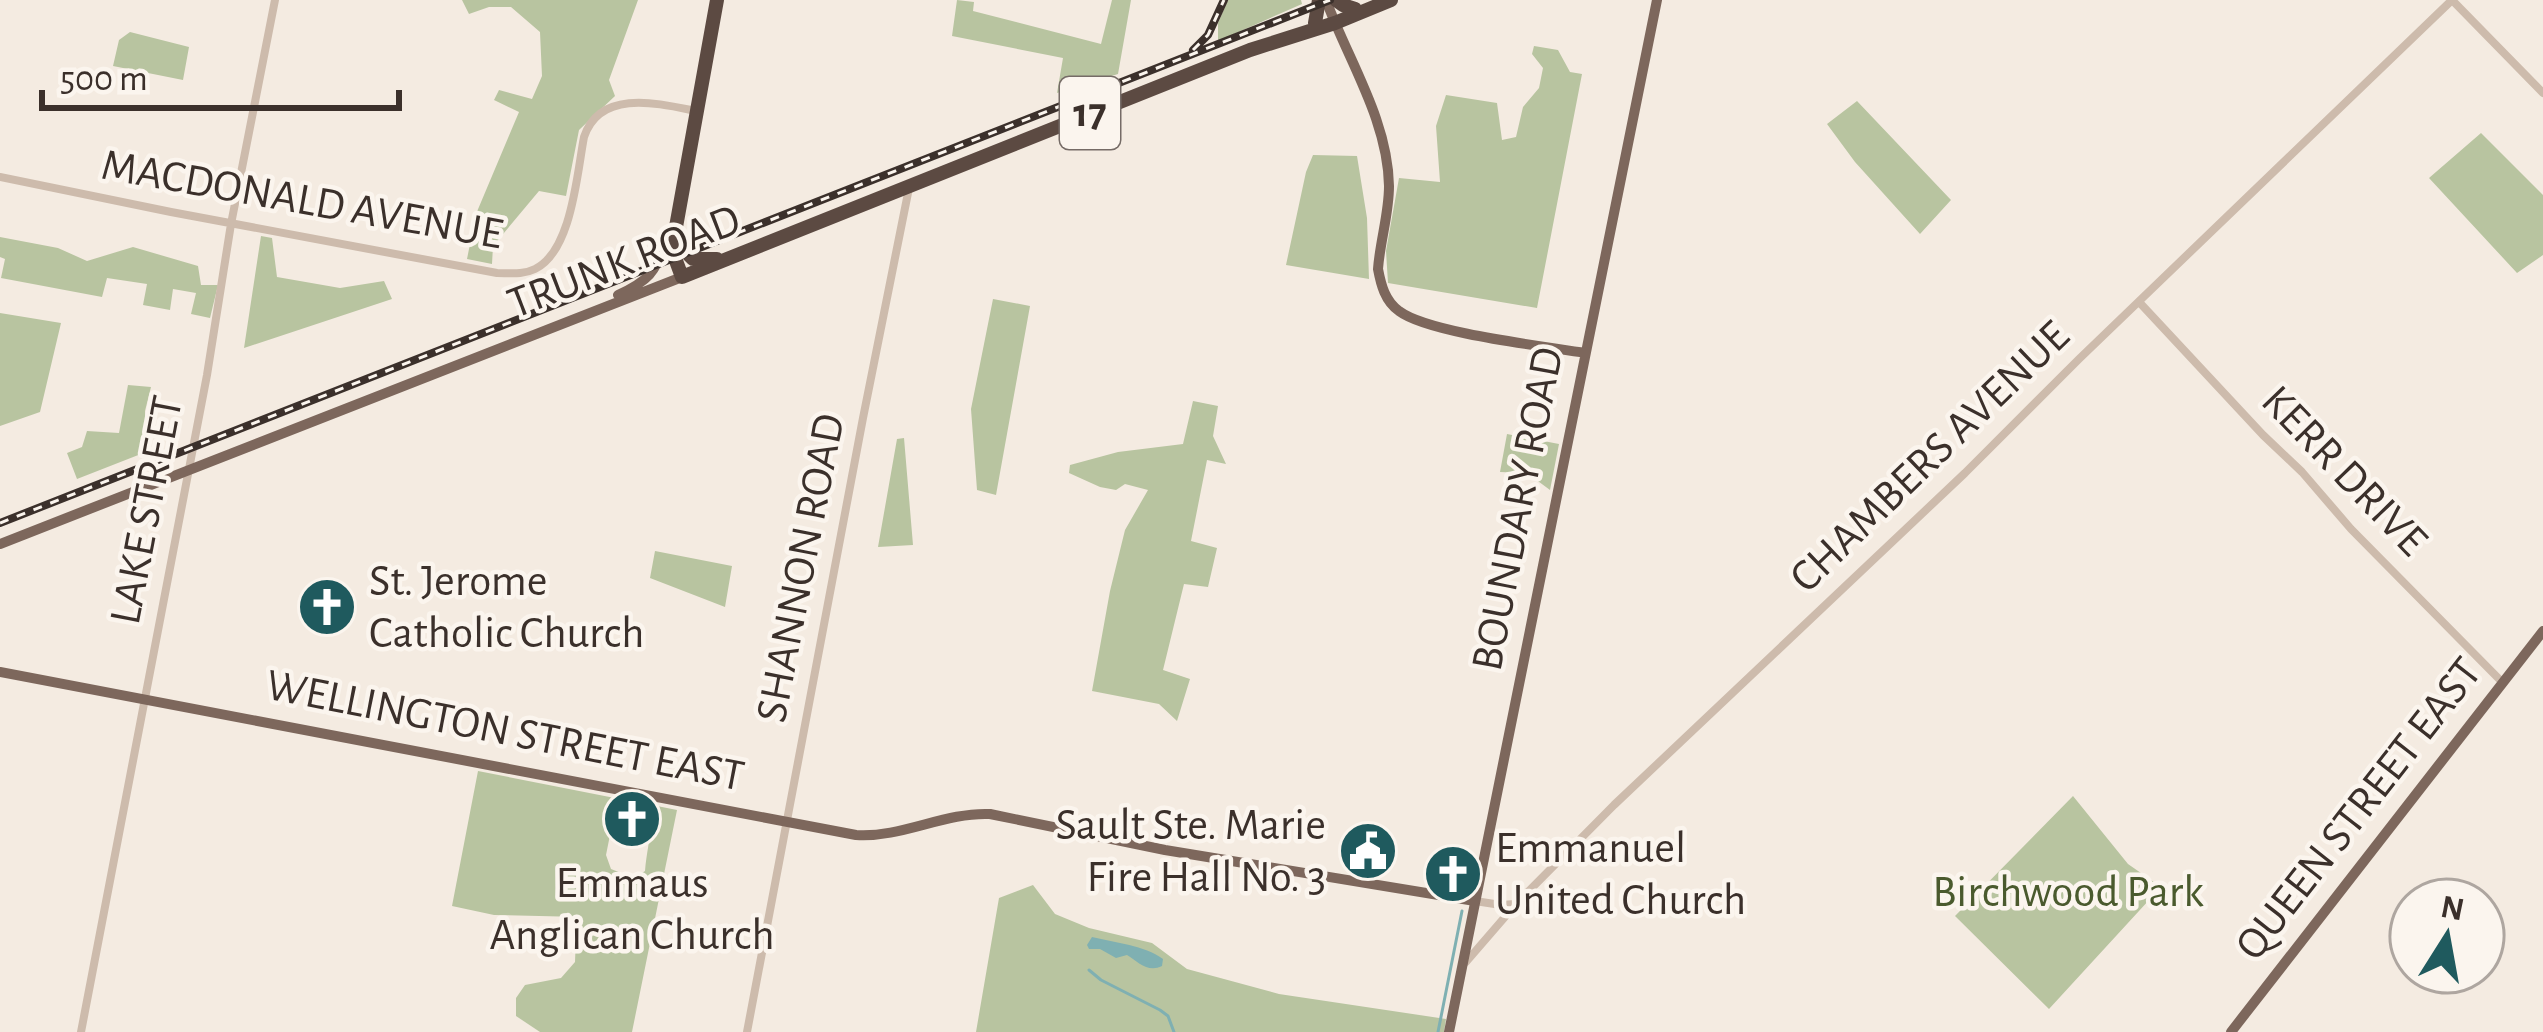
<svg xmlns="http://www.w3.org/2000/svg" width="2543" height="1032" viewBox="0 0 2543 1032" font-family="'Alegreya Sans',sans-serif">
	<rect width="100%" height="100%" fill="#f4ebe1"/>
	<path fill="#b8c4a0" d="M462,0H638L609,80L615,96L579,130L566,196L539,191L493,246L492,264L467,259L476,214L519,112L494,100L499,90L532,99L542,76L540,32L511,7H489L469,14Z
		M957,0L974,2L973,11L1101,44L1112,0H1131L1118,74L1057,93L1063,58L952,36Z
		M1228,0H1301L1302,4L1218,41V23Z
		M130,32L189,47L183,80L113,66L119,40Z
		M1534,46L1558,50L1570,72L1582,74L1537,308L1388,283L1386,251L1399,178L1440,182L1436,126L1446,95L1497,103L1502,140L1516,137L1523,107L1539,88L1543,68L1532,54Z
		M1857,101L1951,200L1920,234L1855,162L1827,124Z
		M2481,133L2543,195V255L2517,273L2429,178Z
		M1313,155L1357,156L1367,218L1369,279L1286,265L1306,172Z
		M261,236L272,238L277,277L340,288L384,281L392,299L244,348Z
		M0,237L58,248L87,261L133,247L198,266L201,285H218L210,318L191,314L196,293L173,289L170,310L143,305L147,284L107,278L102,297L1,278L5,259L0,257Z
		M993,299L1030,306L996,495L977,490L971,409Z
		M0,313L61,323L40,412L0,426Z
		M128,385L151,387L145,411L146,452L77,479L67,453L82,447L87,431L119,433Z
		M1193,401L1218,406L1213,436L1226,464L1207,460L1191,541L1217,548L1208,587L1184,584L1163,670L1190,679L1177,721L1159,704L1092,691L1110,591L1125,530L1148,490L1125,484L1116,490L1100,487L1069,473L1070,465L1118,452L1183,444Z
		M1507,434L1559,444L1550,490L1527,473L1500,472Z
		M904,438L913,545L878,547L897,439Z
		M655,551L732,566L725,607L650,578Z
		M478,771L630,801L615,810L606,855L611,869L634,878L645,871C647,845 654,831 647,804L677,810L632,1032H540L516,1016V998L525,985L561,978L575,962L576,935L581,917L494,915L452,906Z
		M2073,796L2128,864L2161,887L2049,1009L1955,916Z
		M1033,885L1055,914L1089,928L1152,943L1187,969L1279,994L1446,1019L1444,1032H976L999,898Z"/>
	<path fill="#7fb0b2" d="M1092,937C1116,943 1144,945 1163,959L1162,966C1148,973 1138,962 1127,955L1116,958L1100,949H1089L1087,945Z"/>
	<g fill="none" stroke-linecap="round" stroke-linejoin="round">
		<path stroke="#7fb0b2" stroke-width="3" d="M1089,970L1101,980L1160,1010L1168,1016L1174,1032
			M1438,1032L1462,911"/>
		<path stroke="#cdbbac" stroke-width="8" d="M2452,0L2543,93
			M0,177L171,212L497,273C510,273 523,275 535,269C572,251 577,173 584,137C600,89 657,103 696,111
			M2140,303L2263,435L2302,472L2351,529L2503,683
			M1475,901L1501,905L1515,904
			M1466,962L1517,903L1614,805L1965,473L2079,359L2452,0
			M81,1032L207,375L231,224L275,0
			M747,1032L863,418L909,188"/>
		<path stroke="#7d675c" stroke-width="10" d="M1326,0C1348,60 1388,120 1389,186C1389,214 1380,241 1378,269C1381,285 1385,301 1399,311C1428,333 1543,346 1585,353
			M618,295C659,276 654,267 672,229
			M0,544L682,277
			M0,672L856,835C902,838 944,812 990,814L1165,850L1475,901
			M1449,1032L1657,0
			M2231,1032L2543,631"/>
		<path stroke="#5c4a42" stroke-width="14" d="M717,0L674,238L675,258L682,277L1250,50L1335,23L1391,0
			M1336,0L1343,5L1355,9
			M1315,23L1319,0
			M680,239L681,247L693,259H717"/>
		<defs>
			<path id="rail" d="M1193,50L1208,35L1224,0
				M0,523L1330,0"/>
		</defs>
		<use href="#rail" stroke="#3b302b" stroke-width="8"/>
		<use href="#rail" stroke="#fbf5ee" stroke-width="3" stroke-dasharray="9" stroke-linecap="butt"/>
	</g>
	<defs>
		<symbol id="church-disc" viewBox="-11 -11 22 22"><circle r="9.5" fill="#1f5a5e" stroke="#fbf5ee"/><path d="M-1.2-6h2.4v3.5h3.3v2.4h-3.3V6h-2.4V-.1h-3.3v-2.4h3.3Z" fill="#fff"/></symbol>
		<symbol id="civic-disc" viewBox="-11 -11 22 22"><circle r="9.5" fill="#1f5a5e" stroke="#fbf5ee"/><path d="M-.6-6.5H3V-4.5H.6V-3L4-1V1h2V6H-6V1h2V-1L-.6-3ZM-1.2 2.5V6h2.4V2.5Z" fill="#fff"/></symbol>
	</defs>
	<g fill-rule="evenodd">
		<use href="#church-disc" x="294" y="574" width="66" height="66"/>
		<use href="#church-disc" x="599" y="786" width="66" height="66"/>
		<use href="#civic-disc" x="1335" y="818" width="66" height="66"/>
		<use href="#church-disc" x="1420" y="841" width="66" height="66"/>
	</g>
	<g text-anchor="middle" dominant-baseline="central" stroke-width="9" stroke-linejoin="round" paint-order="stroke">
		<rect fill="#fbf5ee" stroke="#756b66" stroke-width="3" x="1060" y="77" width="60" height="72" rx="9"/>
		<g font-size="42" font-weight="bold" fill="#3b302b">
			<text x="1090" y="113">17</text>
		</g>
		<g font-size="45" fill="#3b302b" stroke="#fbf5ee">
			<text transform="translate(302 200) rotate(10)">MACDONALD AVENUE</text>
			<text transform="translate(624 262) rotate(-21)">TRUNK ROAD</text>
			<text transform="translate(1930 457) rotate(-44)">CHAMBERS AVENUE</text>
			<text transform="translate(2344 471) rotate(46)">KERR DRIVE</text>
			<text transform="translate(1518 509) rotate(-79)">BOUNDARY ROAD</text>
			<text transform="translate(147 510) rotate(-79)">LAKE STREET</text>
			<text transform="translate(801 568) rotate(-79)">SHANNON ROAD</text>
			<text transform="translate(505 731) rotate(11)">WELLINGTON STREET EAST</text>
			<text transform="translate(2359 809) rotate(-52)">QUEEN STREET EAST</text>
		</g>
		<g font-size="45" fill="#3b302b" stroke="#fbf5ee" text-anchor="start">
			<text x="369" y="581">St. Jerome<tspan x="369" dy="52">Catholic Church</tspan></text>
			<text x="1326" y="825" text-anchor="end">Sault Ste. Marie<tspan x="1326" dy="52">Fire Hall No. 3</tspan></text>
			<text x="1495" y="848">Emmanuel<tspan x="1495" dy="52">United Church</tspan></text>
			<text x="632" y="883" text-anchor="middle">Emmaus<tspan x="632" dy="52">Anglican Church</tspan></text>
		</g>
		<g font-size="45" fill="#4a5a2e" stroke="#fbf5ee">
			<text x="2068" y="892">Birchwood Park</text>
		</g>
	</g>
	<g transform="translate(2447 936) rotate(11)"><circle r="57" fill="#fbf5ee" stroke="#aea6a0" stroke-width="3"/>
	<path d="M0-9L21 45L0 30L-21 45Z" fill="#1f5a5e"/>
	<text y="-18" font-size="33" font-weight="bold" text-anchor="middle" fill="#3b302b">N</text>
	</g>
	<path d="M42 90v18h357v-18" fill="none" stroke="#3b302b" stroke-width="6"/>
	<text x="60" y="90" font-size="36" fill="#3b302b" stroke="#fbf5ee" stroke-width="9" paint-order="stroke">500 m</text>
</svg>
